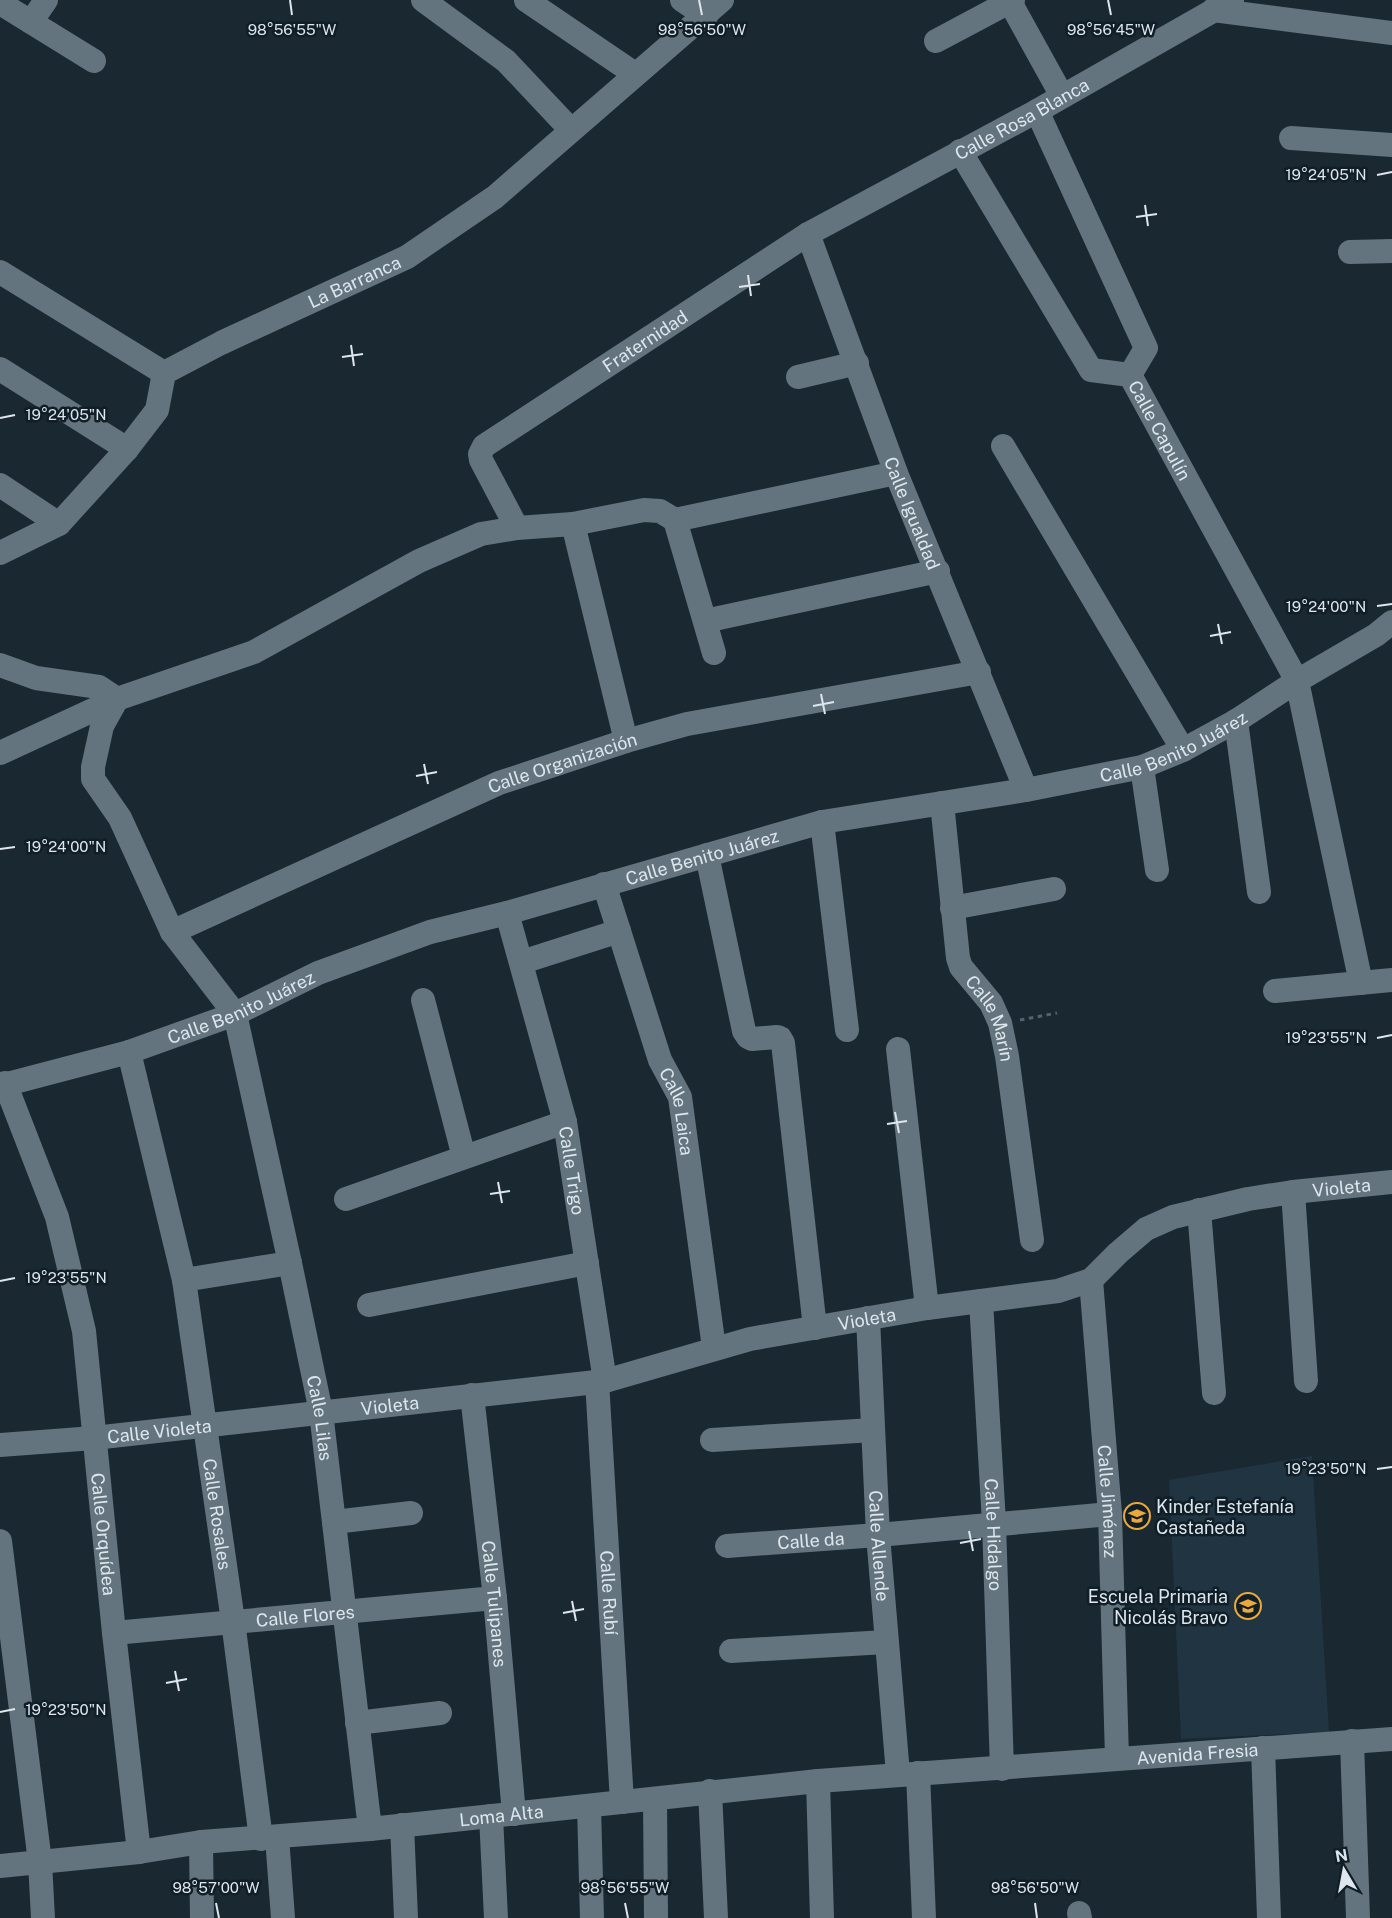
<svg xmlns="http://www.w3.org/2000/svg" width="1392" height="1918" viewBox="0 0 1392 1918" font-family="'Public Sans',sans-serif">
	<rect width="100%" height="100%" fill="#192831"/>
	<path fill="#203541" d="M1312,1456L1329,1732L1181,1739L1169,1480Z"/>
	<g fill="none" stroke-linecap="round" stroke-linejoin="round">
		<path stroke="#55626b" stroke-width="3" stroke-dasharray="4.5 4.5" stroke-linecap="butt" d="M1020,1020L1057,1013"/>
		<g stroke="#63747e" stroke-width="24">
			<path d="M423,0L506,61L571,130"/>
			<path d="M526,0L635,74"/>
			<path d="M682,0L706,16"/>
			<path d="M1010,2L1062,96"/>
			<path d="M0,3L94,61"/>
			<path d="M1213,10L1392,33"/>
			<path d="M31,22L46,0"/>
			<path d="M936,41L1013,0"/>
			<path d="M1037,111L1146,348L1130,375"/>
			<path d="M1291,138L1392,145"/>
			<path d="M960,151L1091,370L1130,375"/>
			<path id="s1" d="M808,234L896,473L1026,790"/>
			<path d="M1350,252L1392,251"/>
			<path d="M0,272L164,373"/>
			<path d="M0,369L127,449"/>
			<path id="s2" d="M1130,375L1297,681L1361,983"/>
			<path d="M798,377L857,363"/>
			<path d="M1003,446L1183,750"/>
			<path d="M0,485L59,524"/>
			<path d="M675,520L896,473"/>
			<path d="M675,520L714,653"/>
			<path d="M573,524L626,741"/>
			<path id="s3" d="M517,528L481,460L480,454L484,446L808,234L1037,111L1232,0"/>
			<path id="s4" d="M0,553L59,524L127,449L157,410L164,373L221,343L407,257L495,197L722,0"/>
			<path d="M705,621L938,571"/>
			<path d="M0,665L36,678L99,687L117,699"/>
			<path id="s5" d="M117,699L102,726L93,767V779L120,818L172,932L235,1014L290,1263L321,1412L370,1829"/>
			<path d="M1236,721L1259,892"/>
			<path d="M0,753L117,699L254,652L419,561L481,534L517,528L573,524L644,510L660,511L675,520"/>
			<path d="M1142,767L1157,870"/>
			<path id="s6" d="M942,803L958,958L961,967L991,1003L1000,1023L1007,1056L1032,1240"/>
			<path d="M822,822L847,1030"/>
			<path d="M707,855L744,1031L748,1037L752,1039L777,1037L780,1038L783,1043L815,1328"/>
			<path id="s7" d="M604,884L660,1060L680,1097L714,1348"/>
			<path d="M952,908L1054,889"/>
			<path id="s8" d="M507,913L565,1122L605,1381"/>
			<path id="s9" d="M172,932L499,783L626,741L687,724L979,672"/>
			<path d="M522,962L619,931"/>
			<path d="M1275,991L1392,980"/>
			<path d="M423,1000L464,1157"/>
			<path d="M898,1049L927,1308"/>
			<path id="s10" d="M129,1052L184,1280L233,1621L261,1839"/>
			<path id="s11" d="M5,1083L57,1217L84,1331L114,1633L139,1852"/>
			<path id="s12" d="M0,1086L129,1052L235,1014L318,973L430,932L507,913L822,822L1026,790L1142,767L1183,750L1236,721L1297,681L1376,635L1392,622"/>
			<path d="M1293,1192L1306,1381"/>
			<path d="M346,1199L565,1122"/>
			<path d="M1199,1210L1214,1393"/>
			<path d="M184,1280L290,1263"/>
			<path id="s13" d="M1091,1280L1110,1514L1117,1758"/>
			<path id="s14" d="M981,1301L994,1523L1002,1769"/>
			<path d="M369,1305L587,1263"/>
			<path id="s15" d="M868,1318L878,1535L898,1774"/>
			<path id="s16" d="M597,1381L622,1802"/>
			<path id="s17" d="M472,1395L495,1598L514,1814"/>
			<path d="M712,1440L873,1430"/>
			<path id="s18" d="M0,1445L94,1438L605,1381L750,1339L927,1308L1058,1291L1091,1280L1118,1253L1146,1229L1173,1217L1248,1199L1293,1192L1392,1182"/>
			<path d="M334,1522L411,1513"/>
			<path d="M0,1541L40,1862L43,1918"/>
			<path id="s19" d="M727,1546L878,1535L1110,1514"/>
			<path id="s20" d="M114,1633L495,1598"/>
			<path d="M731,1651L886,1642"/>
			<path d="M357,1723L440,1713"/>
			<path d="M1352,1741L1358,1918"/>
			<path d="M1263,1748L1269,1918"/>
			<path d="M918,1773L924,1918"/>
			<path d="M818,1781L822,1918"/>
			<path d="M710,1791L716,1918"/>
			<path d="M655,1799L656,1918"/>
			<path d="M589,1806L592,1918"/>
			<path d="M491,1816L496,1918"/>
			<path d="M402,1825L406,1918"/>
			<path d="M277,1837L283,1918"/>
			<path d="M201,1842L202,1918"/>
			<path id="s21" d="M0,1866L139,1852L201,1842L370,1829L818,1781L1392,1739"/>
			<path d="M1079,1913L1080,1918"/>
		</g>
	</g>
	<path fill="none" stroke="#dde6ec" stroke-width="2" d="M290,0L292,15M699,0L702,15M1108,0L1111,15M1377,175L1392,172M1145,205L1148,226M1136,217L1157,214M748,275L751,296M739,287L760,284M351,345L354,366M342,357L363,354M0,418L15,415M1377,606L1392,604M1218,624L1222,644M1210,636L1231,632M821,694L825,714M813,706L834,702M424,764L428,784M416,776L437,772M0,849L15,847M1377,1038L1392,1035M895,1112L899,1133M887,1124L907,1121M498,1182L502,1203M490,1194L510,1191M0,1281L15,1278M1377,1469L1392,1467M969,1531L973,1551M960,1543L981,1539M572,1601L576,1621M563,1613L584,1609M175,1671L179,1691M166,1683L187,1679M0,1712L15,1709M216,1903L219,1918M625,1903L628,1918M1035,1903L1037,1918"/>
	<defs>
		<symbol id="school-ring" viewBox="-11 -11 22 22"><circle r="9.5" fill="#101e27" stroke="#eca93b" stroke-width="1.5"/><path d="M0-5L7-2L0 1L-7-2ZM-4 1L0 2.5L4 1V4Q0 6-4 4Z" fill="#eca93b"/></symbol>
	</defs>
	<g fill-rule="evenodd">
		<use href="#school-ring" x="1122" y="1501" width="30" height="30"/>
		<use href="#school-ring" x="1233" y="1591" width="30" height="30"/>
	</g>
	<g text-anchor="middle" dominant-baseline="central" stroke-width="5" stroke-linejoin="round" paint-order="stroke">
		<g font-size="18" fill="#dde6ec" stroke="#101e27">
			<text stroke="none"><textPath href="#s3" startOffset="722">Calle Rosa Blanca</textPath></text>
			<text stroke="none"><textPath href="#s4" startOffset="465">La Barranca</textPath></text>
			<text stroke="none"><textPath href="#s3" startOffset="284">Fraternidad</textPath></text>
			<text stroke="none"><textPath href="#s2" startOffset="63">Calle Capulín</textPath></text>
			<text stroke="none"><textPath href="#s1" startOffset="298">Calle Igualdad</textPath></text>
			<text stroke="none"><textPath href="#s12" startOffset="1226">Calle Benito Juárez</textPath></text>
			<text stroke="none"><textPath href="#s9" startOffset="426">Calle Organización</textPath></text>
			<text stroke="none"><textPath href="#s12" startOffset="740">Calle Benito Juárez</textPath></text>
			<text stroke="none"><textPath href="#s12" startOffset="254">Calle Benito Juárez</textPath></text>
			<text stroke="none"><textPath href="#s6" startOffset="226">Calle Marín</textPath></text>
			<text stroke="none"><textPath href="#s7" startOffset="240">Calle Laica</textPath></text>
			<text stroke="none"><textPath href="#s8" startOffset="266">Calle Trigo</textPath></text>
			<text stroke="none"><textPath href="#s18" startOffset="1382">Violeta</textPath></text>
			<text stroke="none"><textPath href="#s18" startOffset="878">Violeta</textPath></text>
			<text stroke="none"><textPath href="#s18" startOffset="392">Violeta</textPath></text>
			<text stroke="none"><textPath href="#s5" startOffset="774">Calle Lilas</textPath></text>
			<text stroke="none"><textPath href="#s18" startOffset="160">Calle Violeta</textPath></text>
			<text stroke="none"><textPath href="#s13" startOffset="222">Calle Jiménez</textPath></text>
			<text stroke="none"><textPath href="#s10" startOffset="471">Calle Rosales</textPath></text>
			<text stroke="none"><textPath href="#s11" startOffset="465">Calle Orquídea</textPath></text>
			<text stroke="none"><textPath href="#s14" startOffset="234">Calle Hidalgo</textPath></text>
			<text stroke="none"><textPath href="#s19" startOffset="84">Calle da</textPath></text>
			<text stroke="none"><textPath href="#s15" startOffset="228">Calle Allende</textPath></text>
			<text stroke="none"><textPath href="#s16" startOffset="212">Calle Rubí</textPath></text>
			<text stroke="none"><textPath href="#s17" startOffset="210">Calle Tulipanes</textPath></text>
			<text stroke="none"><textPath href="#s20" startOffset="192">Calle Flores</textPath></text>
			<text stroke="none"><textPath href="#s21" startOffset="1203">Avenida Fresia</textPath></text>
			<text stroke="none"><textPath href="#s21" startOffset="504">Loma Alta</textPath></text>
		</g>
		<g font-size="18" fill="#dde6ec" stroke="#101e27" text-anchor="start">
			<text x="1156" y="1506">Kinder Estefanía<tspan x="1156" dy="21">Castañeda</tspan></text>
			<text x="1228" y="1596" text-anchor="end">Escuela Primaria<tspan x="1228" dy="21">Nicolás Bravo</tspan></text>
		</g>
	</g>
	<g font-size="15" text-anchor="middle" fill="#dde6ec" stroke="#101e27" stroke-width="5" stroke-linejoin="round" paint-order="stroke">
		<text x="292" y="35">98°56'55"W</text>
		<text x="702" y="35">98°56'50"W</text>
		<text x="1111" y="35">98°56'45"W</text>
		<text x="1326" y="180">19°24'05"N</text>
		<text x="66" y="420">19°24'05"N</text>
		<text x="1326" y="612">19°24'00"N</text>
		<text x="66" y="852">19°24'00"N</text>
		<text x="1326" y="1043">19°23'55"N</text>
		<text x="66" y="1283">19°23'55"N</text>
		<text x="1326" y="1474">19°23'50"N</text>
		<text x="66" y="1715">19°23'50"N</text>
		<text x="216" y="1893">98°57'00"W</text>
		<text x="625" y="1893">98°56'55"W</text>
		<text x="1035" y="1893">98°56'50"W</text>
	</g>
	<g transform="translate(1344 1870) rotate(350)" stroke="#101e27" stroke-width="4.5" paint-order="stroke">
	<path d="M0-4.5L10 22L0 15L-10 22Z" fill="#dde6ec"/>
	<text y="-9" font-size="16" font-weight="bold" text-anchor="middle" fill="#dde6ec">N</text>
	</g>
</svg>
